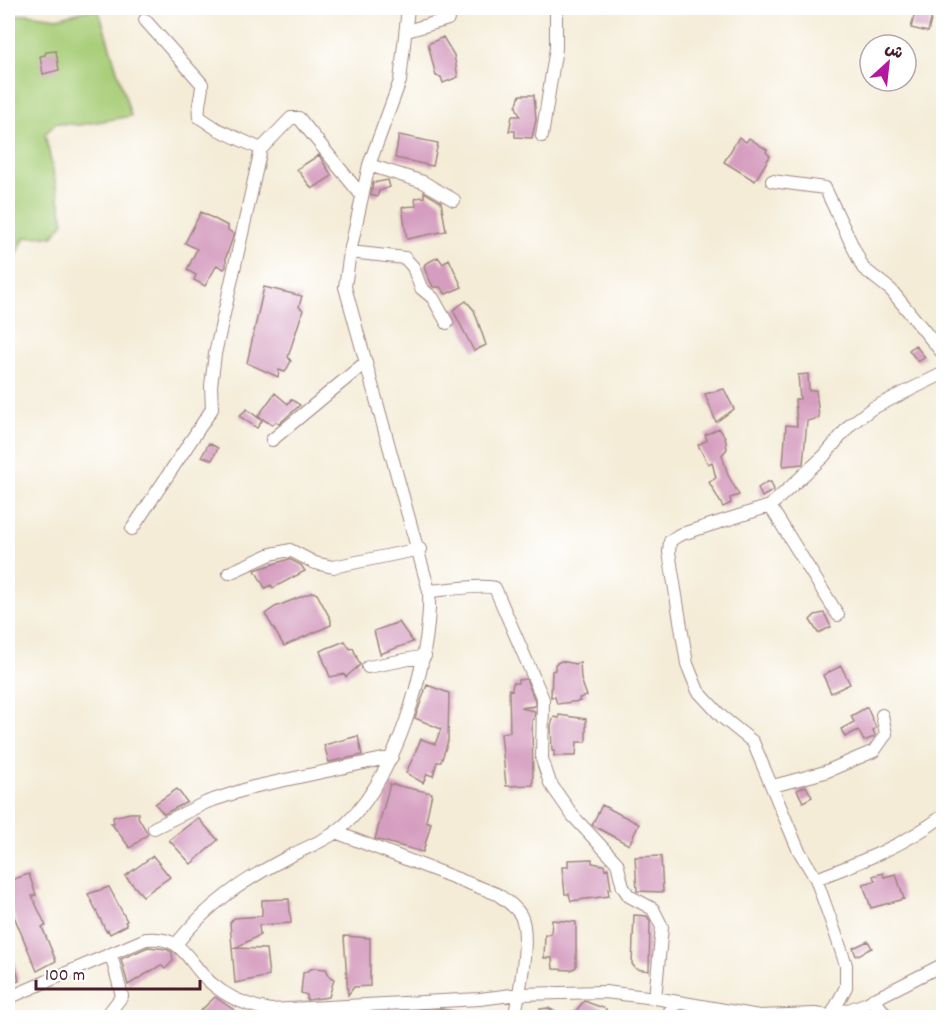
<svg xmlns="http://www.w3.org/2000/svg" width="951" height="1025" viewBox="0 0 951 1025" font-family="Dekko,'Playpen Sans Arabic',sans-serif">
	<rect width="100%" height="100%" fill="#fff"/>
	<filter id="ink" filterUnits="userSpaceOnUse"><feTurbulence type="fractalNoise" baseFrequency=".0167" numOctaves="2"/><feDisplacementMap in="SourceGraphic" scale="12" xChannelSelector="R" yChannelSelector="G"/><feConvolveMatrix kernelMatrix="1 2 1 2 8 2 1 2 1" color-interpolation-filters="sRGB"/></filter>
	<filter id="wash" filterUnits="userSpaceOnUse"><feTurbulence type="fractalNoise" baseFrequency=".008" numOctaves="4" result="noise"/><feDisplacementMap in="SourceGraphic" scale="24" xChannelSelector="R" yChannelSelector="G"/><feGaussianBlur stdDeviation="1.35" result="paint"/><feColorMatrix in="noise" values="0 0 0 0 0 0 0 0 0 0 0 0 0 0 0 0 0 1.4 0 .05"/><feComposite in="paint" operator="in"/></filter>
	<g filter="url(#wash)">
		<rect width="100%" height="100%" fill="#f4ecd7"/>
		<path fill="#a8ce78" stroke="#797652" stroke-width="1.5" d="M98,8L131,116L80,125L56,123L45,134L64,222L53,236L25,237L8,272V17L28,14L57,18Z"/>
		<g id="blocks">
			<path fill="#d59dbf" d="M916,8H934L928,32L911,28Z
				M443,37L454,55L458,77L443,83L441,77L436,76L428,44Z
				M56,51L59,70L43,74L40,56L45,55L46,52Z
				M520,95H534L536,120L532,138L515,137V131H509L512,116H520L516,107Z
				M399,135L438,143L433,166L395,158Z
				M739,137L746,142L749,138L767,150L766,152L770,156L755,181L724,162Z
				M319,155L332,176L312,189L297,169Z
				M388,180L390,187L379,191L377,197L371,195L373,183Z
				M424,192L441,202L446,231L407,239L402,207L416,206L415,198L424,197Z
				M201,212L228,226V230L234,234L226,257V267L224,269L217,265L205,286L194,280L196,275L187,270L197,249L185,243Z
				M438,257L443,264L449,259L462,287L446,294L440,287H433L424,268L425,264Z
				M264,287L302,296L299,307L303,310L288,357L291,361L285,372L279,370L278,377L247,363Z
				M466,301L474,310L486,345L474,351L453,310Z
				M915,345L925,357L918,362L909,350Z
				M808,374L809,391L816,390L819,418L807,421L803,464L783,466L786,425L797,426L795,399H800L798,375Z
				M724,389L734,409L716,422L705,394Z
				M275,393L288,404L291,399L300,405L279,424L276,422L272,425L258,416Z
				M247,409L262,421L257,428L239,416Z
				M719,428L725,437L727,449L722,455L728,475L739,495L730,498L731,503L723,507L709,482L716,478L712,462L708,464L698,445L707,440L705,435Z
				M209,443L218,448L212,460L202,456Z
				M767,482H771L774,490L762,497L758,488Z
				M289,559L301,565L305,571L273,588L271,585L265,588L255,570Z
				M313,592L317,594L331,620V625L284,646L265,614L275,607Z
				M824,613L831,627L818,633L810,620L815,615Z
				M399,622L413,642L380,654L374,631Z
				M345,641L350,649L353,648L360,665L346,677L344,674L330,677L320,651Z
				M561,661L576,664L580,662L581,679L587,696L579,698L580,701L557,704L555,697H551L552,671L555,670V664Z
				M841,666L850,684L831,693L823,675Z
				M526,679L535,701V706L520,708L535,711L534,719L532,720L533,785L506,786L501,733L510,732L509,689L512,690L513,683H518V680Z
				M427,685L449,693L448,741L441,762H437L433,776L427,774L423,783L406,773L421,739L435,744L441,729L415,718Z
				M867,707L876,728L873,730L875,735L874,737L864,741L858,730L845,737L841,729L854,722L851,716Z
				M559,715L586,719V742H577L576,756H554V751H552L551,725L554,717L559,718Z
				M358,736L362,755L329,762L324,745Z
				M390,784L432,793L426,821L431,823L423,852L375,839Z
				M806,786L812,797L803,802L797,790Z
				M177,789L187,802L164,814L155,804Z
				M602,805L639,824L629,845L592,825Z
				M130,813H139L138,817L148,834L130,848L111,823H114L113,817Z
				M198,818L218,840L191,864L169,840Z
				M153,856L170,877L143,896L125,876Z
				M661,856L663,892L637,891L635,857Z
				M592,859V863L604,865L605,869L608,868L611,889H608L609,896L571,901L569,894H565L562,867H568V860Z
				M883,873L884,877L896,874L904,899L871,908L863,884L875,881L873,876Z
				M29,874L36,895L32,896L46,926L42,927L56,961L37,971L8,902V881Z
				M109,887L127,921L125,922L127,925L110,934L108,930L106,931L88,894Z
				M289,899L291,923L259,925L260,935L235,948L266,949L269,976L235,983L230,923L234,918L262,916V900Z
				M634,915L647,916L650,921L649,971L636,969L632,964Z
				M552,920L576,922V967L571,970L553,969L552,958H544L545,935L551,934Z
				M344,936L370,938V986L354,987L348,995Z
				M868,941L872,948L856,956L853,948Z
				M11,947L19,981L8,984V948Z
				M148,947L166,949L172,952L173,961L165,969L161,965L128,985L121,959Z
				M313,968L326,969L330,977L334,979L329,997L307,1000V995L301,993L303,973Z
				M215,997L234,1010L226,1017H194Z
				M584,1001L606,1009L608,1017H584L574,1013Z
				M548,1008L567,1017H536L540,1009Z
				M441,1009L461,1012V1017H403L418,1010Z"/>
		</g>
	</g>
	<g filter="url(#ink)">
		<use href="#blocks" fill-opacity="0" stroke="#9f8681" stroke-width="1.5"/>
		<g fill="none" stroke-linecap="round" stroke-linejoin="round">
			<defs>
				<path id="minor" d="M145,20L202,84C202,96 197,104 199,117L217,129L261,149
					M407,31L448,19
					M542,136L556,48V8
					M369,165L423,182L454,200
					M772,181L825,188L863,268L891,290L944,355
					M350,252L405,258L413,267L421,288L433,298L447,323
					M272,440L366,362
					M770,506L838,615
					M132,529L212,409L211,386L215,354L261,149L291,118H299L362,196
					M229,573L271,554L290,550L315,563L333,567L420,549
					M429,591C443,590 486,584 495,588L543,699L542,759L550,783L573,816L617,863L623,887L629,896L653,909L662,927L655,998
					M368,667L425,656
					M773,786L825,772L874,751L886,734L882,715
					M154,828L207,802L253,787L392,757
					M335,832L497,894C505,900 516,906 521,916C531,935 519,996 514,1018
					M816,879C861,862 905,845 944,815
					M177,943C208,904 244,880 288,857C303,849 322,842 336,832C395,788 432,661 429,591L345,287L350,252L369,165L400,81L408,8
					M8,998L146,939C185,935 187,963 211,983C228,998 248,1006 270,1010L480,999L519,994L605,992L655,998L759,1016L815,1014L831,1016L865,1004L944,964
					M873,999L889,1018
					M831,1016L846,987V965L835,932L816,879L798,849L753,742L722,717L698,691L687,664L669,552L670,541L679,535L770,506L824,456L850,425L871,409L944,373
					M105,1018L122,996L111,954
					M665,1018L676,1003"/>
			</defs>
			<use href="#minor" stroke="#9f8681" stroke-width="14"/>
			<use href="#minor" stroke="#fff" stroke-width="12"/>
		</g>
	</g>
	<rect width="951" height="1025" fill="none" stroke="#fff" stroke-width="30"/>
	<g transform="translate(888 63) rotate(27)"><circle r="28" fill="#ffffff" stroke="#b7a5aa" stroke-width="1.5"/>
	<path d="M0-4.5L10 22L0 15L-10 22Z" fill="#b5179e"/>
	<text y="-9" font-size="16" font-weight="bold" text-anchor="middle" fill="#4a1f2b">ش</text>
	</g>
	<path d="M36 980v9h164v-9" fill="none" stroke="#4a1f2b" stroke-width="3"/>
	<text x="45" y="980" font-size="18" fill="#4a1f2b" stroke="#ffffff" stroke-width="4.5" paint-order="stroke">100 m</text>
</svg>
